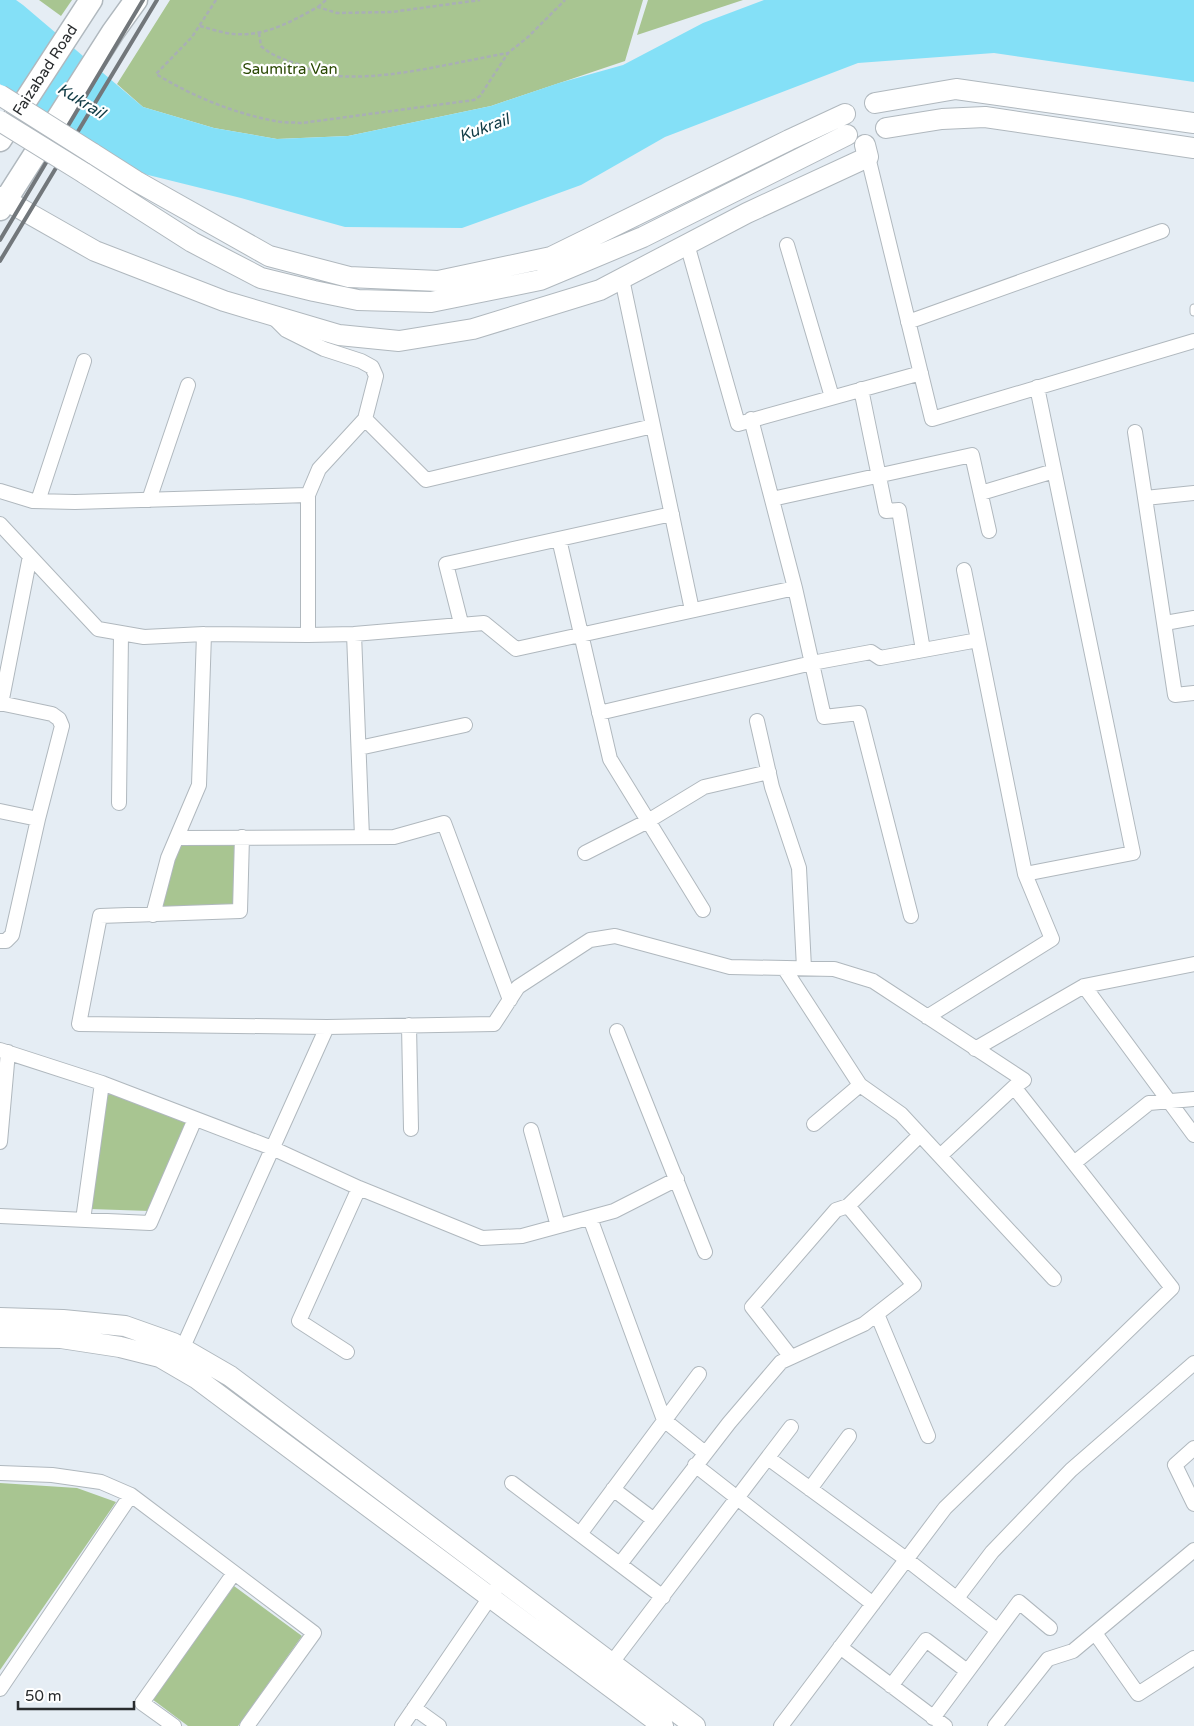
<svg xmlns="http://www.w3.org/2000/svg" width="1194" height="1726" viewBox="0 0 1194 1726" font-family="'Varela Round',sans-serif">
	<rect width="100%" height="100%" fill="#e5edf4"/>
	<path fill="#a8c591" d="M39,0H72L61,16Z
		M170,0H643L625,61L491,106L348,136L277,139L214,128L143,107L117,84Z
		M648,0H743L637,35Z
		M238,842L237,907L159,908L179,843Z
		M106,1091L189,1122L150,1211L90,1209Z
		M0,1483L77,1488L116,1502L0,1670Z
		M234,1586L302,1636L238,1726H188L152,1699Z"/>
	<path fill="#84e0f7" d="M0,0H16L23,5L143,107L214,128L277,139L348,136L491,106L559,83L623,65L703,23L764,0H1194V82L994,53L858,63L665,137L581,185L462,228L345,227L241,198L132,171L0,84Z"/>
	<g fill="none" stroke-linecap="round" stroke-linejoin="round">
		<defs>
			<path id="lane" d="M1194,308V312"/>
			<path id="street" d="M868,157L932,419L1194,341
				M687,244L738,424L921,373
				M787,245L832,397
				M622,279L692,610
				M272,316L286,330L324,349L361,361L372,367L376,376L365,419L319,469L308,495V635
				M908,322L1162,231
				M861,389L886,511L899,510L923,650
				M365,419L426,480L653,426
				M751,419L795,588L824,717L859,713L911,916
				M1135,432L1175,695L1194,693
				M0,491L33,501L75,502L308,495
				M981,493L1054,471
				M1145,498L1194,493
				M772,499L972,455L989,531
				M149,500L188,385
				M38,501L84,361
				M0,524L98,629L144,637L204,634L308,635L354,634L484,623L516,649L795,588
				M559,539L610,759L703,910
				M461,623L446,564L672,514
				M1165,623L1194,618
				M354,634L362,837
				M0,703L52,714L59,719L62,726L38,819L12,935L6,941H0
				M1,704L30,556
				M599,713L812,663L871,652L880,658L978,640
				M757,721L772,787L799,868L804,968
				M359,748L465,725
				M119,803L121,633
				M0,811L38,819
				M242,837L240,911L100,916L79,1024L327,1027L494,1024L518,987L590,940L615,936L730,967L834,969L873,981L1024,1080L1014,1087L1172,1288L945,1508L781,1726
				M177,838L394,837L444,823L510,1000
				M585,853L648,821L704,787L769,772
				M1025,874L1133,853L1037,387
				M153,915L168,858L199,785L204,634
				M784,968L860,1085L901,1114L1054,1279
				M1084,986L1194,1135
				M927,1017L1052,939L1025,874L964,570
				M409,1025L411,1129
				M617,1031L705,1252
				M975,1049L1084,986L1194,964
				M0,1050L102,1083L272,1148L359,1188L482,1238L522,1236L614,1211L677,1179
				M814,1124L860,1085
				M531,1130L558,1226
				M0,1142L8,1052
				M940,1156L1014,1087
				M1074,1163L1149,1103L1194,1099
				M0,1216L150,1223L195,1119
				M590,1218L664,1420L705,1453
				M83,1220L102,1083
				M877,1314L928,1436
				M347,1352L299,1321L359,1188
				M179,1356L327,1027
				M791,1357L752,1307L836,1210L848,1206
				M1194,1448L1175,1465L1194,1504
				M768,1458L906,1559L997,1630
				M695,1465L873,1604
				M0,1473L52,1475L101,1482L131,1495L314,1633L247,1726
				M512,1483L663,1597
				M613,1489L654,1520
				M810,1489L849,1436
				M580,1534L699,1374
				M620,1564L729,1423L781,1362L864,1324L914,1285L848,1206L920,1135
				M957,1598L992,1552L1071,1470L1194,1363
				M1095,1633L1138,1694L1194,1658
				M840,1647L945,1726
				M607,1669L791,1427
				M891,1686L926,1640L967,1671
				M0,1689L131,1495
				M414,1708L439,1726
				M933,1718L1019,1602L1050,1628
				M174,1726L142,1703L234,1573
				M402,1726L495,1590
				M995,1726L1048,1659L1073,1651L1194,1550"/>
			<path id="secondary" d="M875,103L956,89L1194,123
				M886,128L942,119L985,117L1194,148
				M92,153L136,181L269,256L349,277L438,281L551,257L789,140L845,114
				M84,173L192,242L261,278L314,291L358,300L431,302L540,280L643,237L847,135
				M0,197L95,251L224,301L339,335L399,341L473,329L600,290L747,213L868,157L865,145
				M0,1318L63,1320L125,1326L173,1343L230,1376L695,1726
				M0,1337L61,1338L120,1347L160,1357L196,1378L663,1726"/>
			<path id="primary" d="M0,140L91,0
				M0,209L113,32L136,0"/>
		</defs>
		<use href="#lane" stroke="#b0b8be" stroke-width="9"/>
		<use href="#street" stroke="#b0b8be" stroke-width="16"/>
		<use href="#secondary" stroke="#b0b8be" stroke-width="22"/>
		<use href="#primary" stroke="#b0b8be" stroke-width="25"/>
		<path stroke="#a9afb5" stroke-width="2.5" stroke-dasharray="4 2.5" stroke-linecap="butt" d="M216,0L192,37L156,74C192,96 233,113 275,121C283,123 293,122 302,123L474,100L480,96L508,53L528,37L565,0
			M318,7L326,0
			M200,26C211,29 223,33 234,34C265,37 292,21 318,7L337,13L392,12L480,0
			M259,33L261,46C271,55 282,59 295,63C304,66 314,72 323,74C376,84 455,62 508,53"/>
		<use href="#lane" stroke="#fff" stroke-width="7"/>
		<use href="#street" stroke="#fff" stroke-width="14"/>
		<use href="#secondary" stroke="#fff" stroke-width="20"/>
		<use href="#primary" stroke="#fff" stroke-width="22"/>
		<path stroke="#72777b" stroke-width="4" d="M0,240L143,0
			M0,261L157,0"/>
		<defs>
			<path id="secondary-bridge" d="M0,95L92,153
				M0,121L84,173"/>
		</defs>
		<use href="#secondary-bridge" stroke="#b0b8be" stroke-width="22" stroke-linecap="butt"/>
		<use href="#secondary-bridge" stroke="#fff" stroke-width="20"/>
	</g>
	<g text-anchor="middle" dominant-baseline="central" stroke-width="4.5" stroke-linejoin="round" paint-order="stroke">
		<g font-size="15" fill="#2a4803" stroke="#fff">
			<text x="290" y="69">Saumitra Van</text>
		</g>
		<g font-size="15" fill="#292c2e" stroke="#fff">
			<text transform="translate(45 70) rotate(-57)">Faizabad Road</text>
		</g>
		<g font-size="16" font-style="italic" fill="#103b45" stroke="#fff">
			<text transform="translate(81 101) rotate(32)">Kukrail</text>
			<text transform="translate(484 128) rotate(-20)">Kukrail</text>
		</g>
	</g>
	<path d="M18 1701v8h116v-8" fill="none" stroke="#292c2e" stroke-width="2.5"/>
	<text x="25" y="1701" font-size="15" fill="#292c2e" stroke="#ffffff" stroke-width="4" paint-order="stroke">50 m</text>
</svg>
